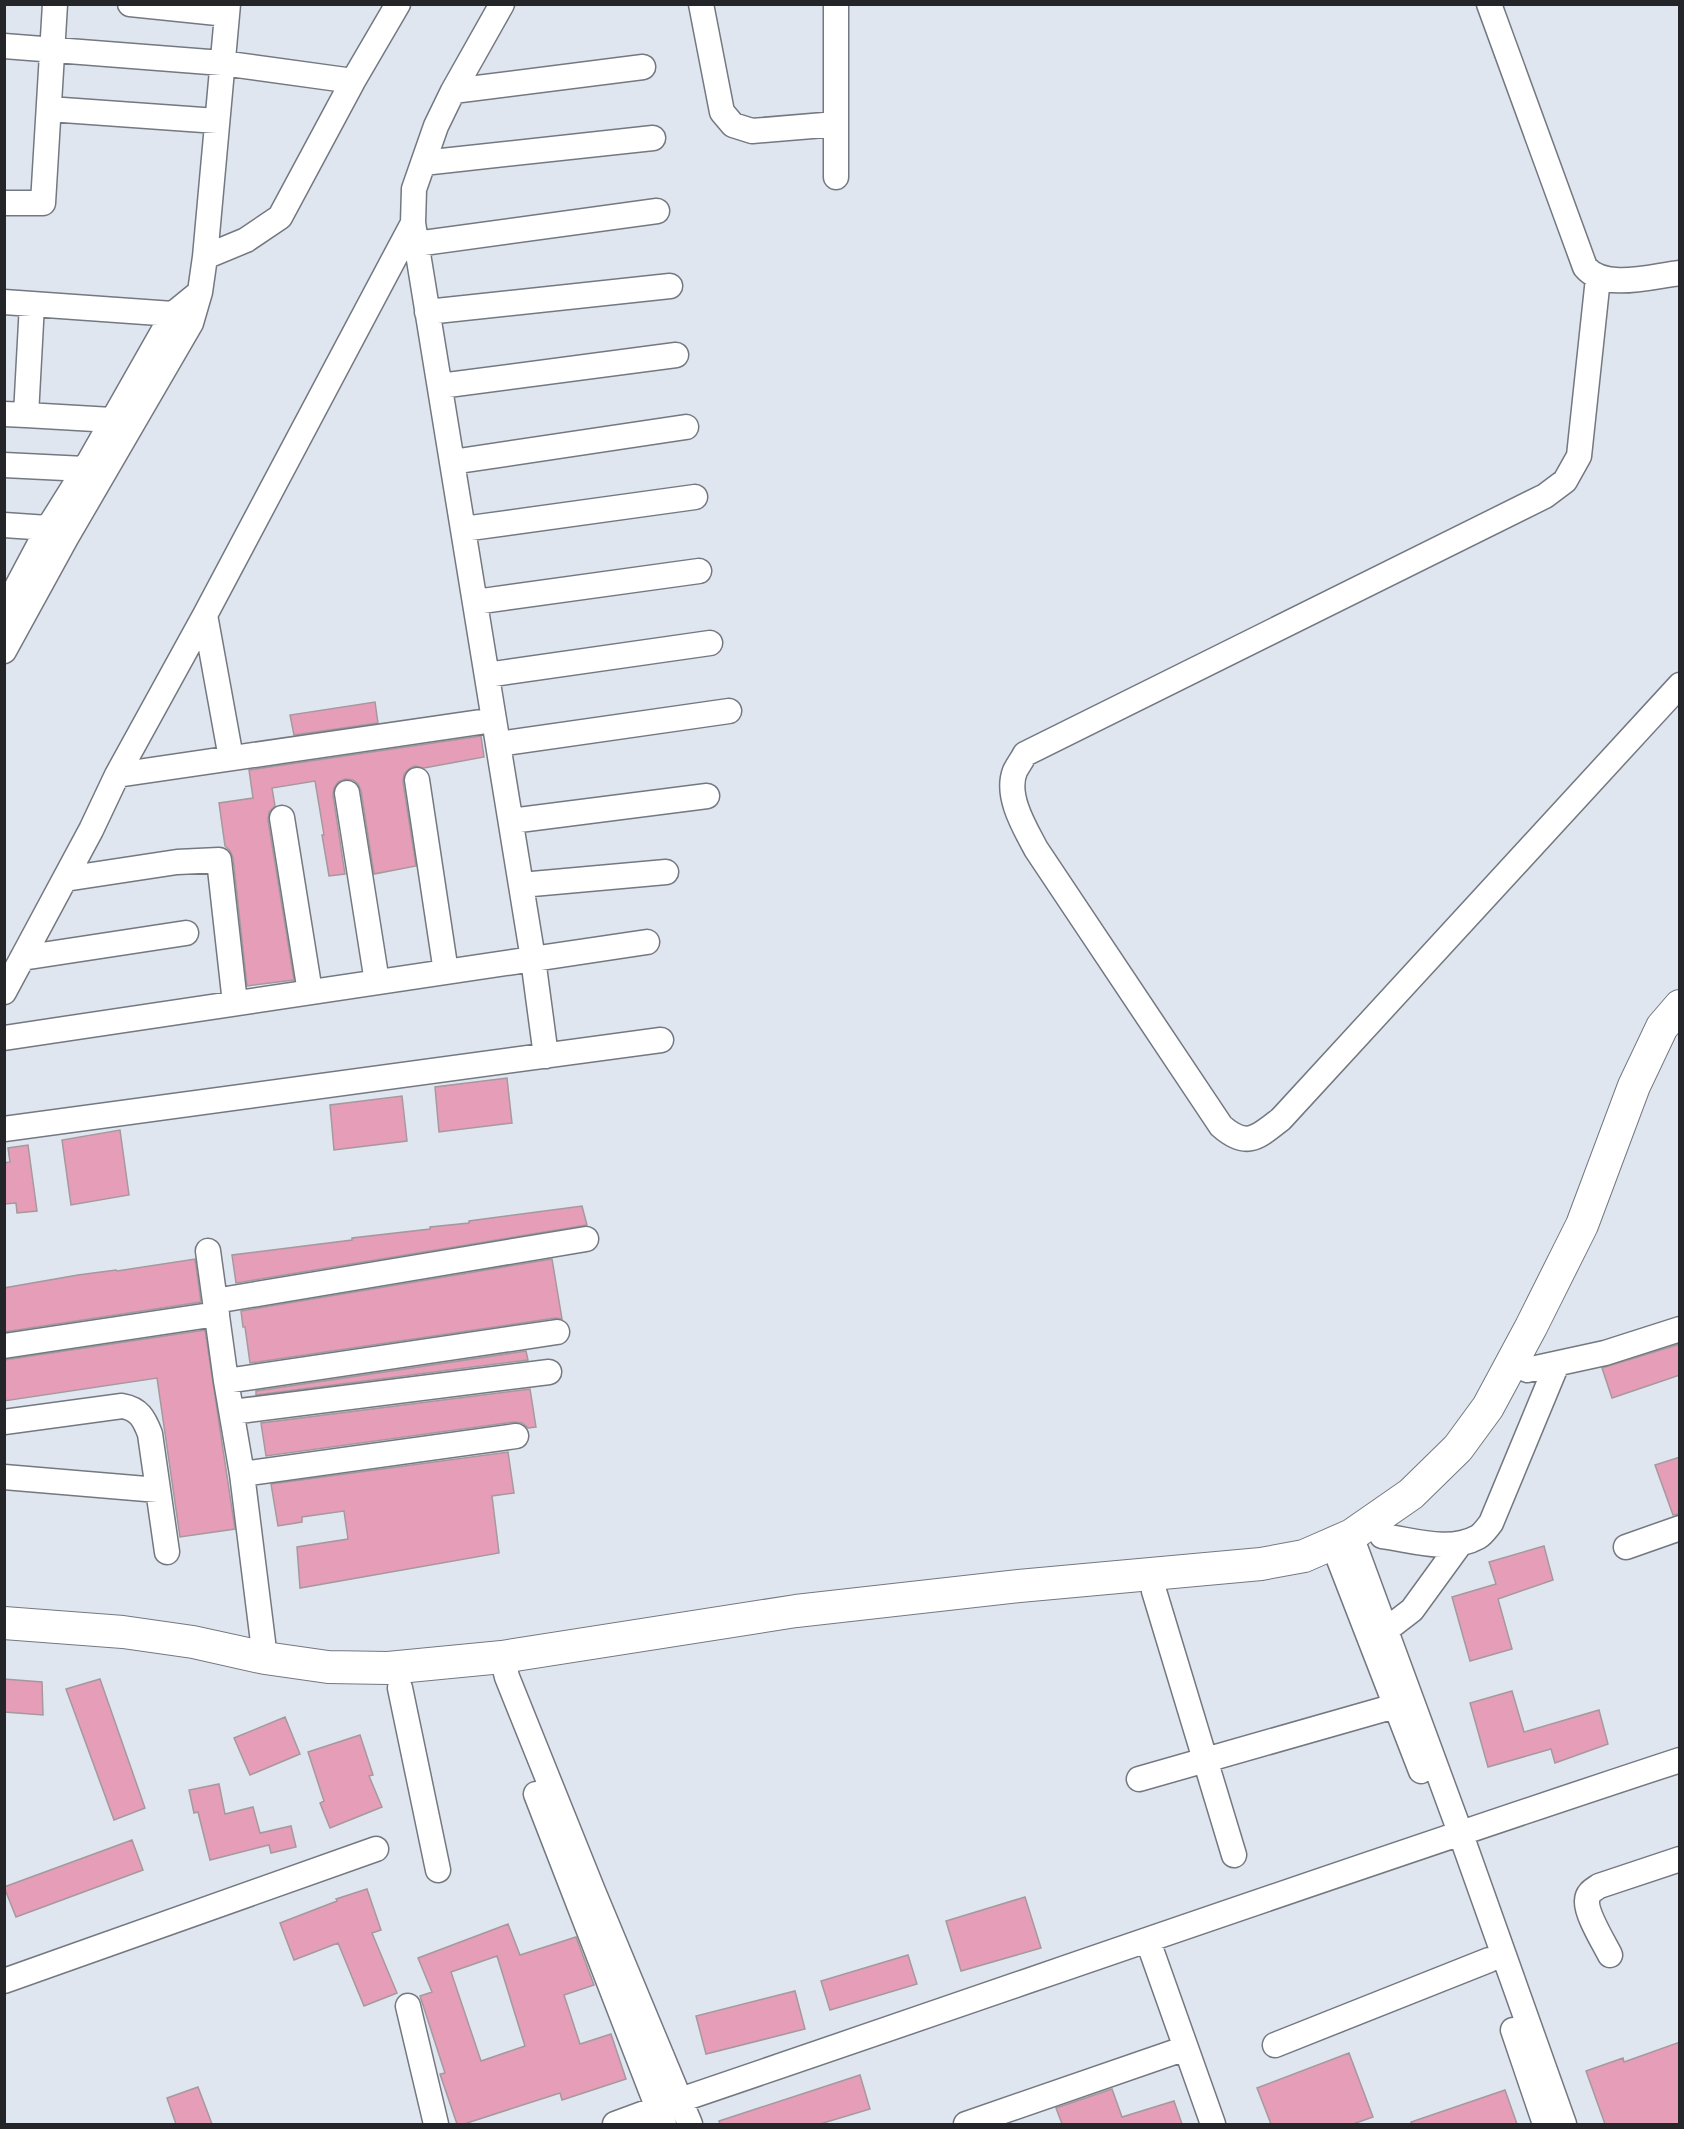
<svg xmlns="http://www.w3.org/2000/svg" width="1684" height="2129" viewBox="0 0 1684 2129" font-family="'IBM Plex Serif',serif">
	<rect width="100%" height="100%" fill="#e0e6f0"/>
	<path fill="#e59db8" stroke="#a5999d" stroke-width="1.5" fill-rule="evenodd" d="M375,702L378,723L294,735L290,715Z
		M481,736L484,757L424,768L414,766L409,769L404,774L403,782L416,866L374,874L361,791L358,784L353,780L345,779L338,782L334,788L333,795L345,874L329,876L322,835H324L315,781L272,788L275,806L269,812L268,820L294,980L247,986L233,858L230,851L225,846L219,803L253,798L249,770Z
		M507,1078L512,1123L439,1132L435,1087Z
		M402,1096L407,1141L334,1150L330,1105Z
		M120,1130L129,1195L71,1205L62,1140Z
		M28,1145L37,1211L17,1213L16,1203L4,1204V1163L10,1162L8,1148Z
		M582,1206L587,1225L236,1283L232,1255L352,1240V1238L430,1229V1227L469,1223V1221Z
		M195,1259L201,1302L4,1332V1288L78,1275L116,1270L117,1271Z
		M552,1259L562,1319L555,1318L250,1363L245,1327H243L241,1311Z
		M205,1330L235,1529L180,1537L157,1378L4,1401V1360Z
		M1680,1344V1375L1612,1398L1602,1368Z
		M526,1351L528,1360L256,1395V1391Z
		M530,1389L536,1427L528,1428L522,1423L514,1422L266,1456L261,1423Z
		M508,1452L514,1493L492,1496L499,1553L300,1588L297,1547L348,1539L344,1511L302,1517V1522L278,1526L271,1484Z
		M1680,1457V1514L1673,1515L1655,1465Z
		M1544,1546L1553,1580L1498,1599L1512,1649L1470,1661L1452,1597L1496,1584L1489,1562Z
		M4,1679L42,1682L43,1715L4,1712Z
		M100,1679L145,1808L114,1820L66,1689Z
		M1512,1691L1524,1732L1599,1710L1608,1744L1555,1763L1551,1749L1488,1767L1470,1703Z
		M285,1717L300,1754L250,1775L234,1738Z
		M360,1735L373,1775L369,1776L382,1807L330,1828L320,1803L324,1801L308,1752Z
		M219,1784L225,1814L253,1807L260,1833L291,1826L296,1847L271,1853L269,1845L210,1860L198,1812L194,1813L189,1790Z
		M132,1840L143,1870L16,1917L4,1887Z
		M367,1889L381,1930L372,1933L397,1993L364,2006L338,1943L294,1960L280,1923L337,1901L336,1899Z
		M1025,1897L1041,1948L961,1971L946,1921Z
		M508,1924L520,1955L576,1937L594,1985L564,1995L580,2044L611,2034L626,2079L562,2100L560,2093L464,2124H457L440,2074L445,2073L420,1996L432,1992L418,1958ZM497,1956L525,2046L481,2061L451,1972Z
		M908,1955L917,1984L830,2010L821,1981Z
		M795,1991L805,2029L706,2054L696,2016Z
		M1680,2042V2124H1605L1586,2071L1623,2058L1624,2062Z
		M1349,2053L1373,2117L1353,2124H1271L1257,2088Z
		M860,2075L870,2109L820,2124H720L719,2121Z
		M198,2087L212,2124H176L167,2098Z
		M1112,2089L1122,2117L1174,2101L1182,2124H1062L1056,2108Z
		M1505,2090L1517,2124H1411V2122Z"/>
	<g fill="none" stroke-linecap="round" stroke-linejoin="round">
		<defs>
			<path id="minor" d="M130,4L227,14
				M502,4L453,91L436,126L414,189L413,223L533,959L546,1056
				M701,4L722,112L733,125L752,131L836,124
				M836,4V177
				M1489,4L1585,267C1605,291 1652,276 1680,273
				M4,46L222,63L353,81
				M453,91L643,67
				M49,109L217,121
				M423,163L653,138
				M4,203H43L55,4
				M416,244L657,211
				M205,257L246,240L280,217L353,81L398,4
				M1598,278L1579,456L1565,481L1545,496L1025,754C1022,760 1018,765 1015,771C1005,796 1025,828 1036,849L1221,1126C1247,1149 1258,1137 1281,1119L1680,685
				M4,302L173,314
				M427,312L670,286
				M440,386L676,355
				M4,414L26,415L32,304
				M26,415L112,420
				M452,462L686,427
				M4,465L85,469
				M4,525L48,528
				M463,529L695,497
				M475,602L699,571
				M4,611L48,528L85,469L173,314L200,292
				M205,615L231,758
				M4,651L66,538L191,323L200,292L205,257L228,4
				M487,675L710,643
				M498,744L729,711
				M117,775L494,720
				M417,780L446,972
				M347,793L377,982
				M282,818L310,992
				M511,821L707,796
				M65,879L177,862L219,860L235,1003
				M521,885L666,872
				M22,958L186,933
				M4,992L91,830L117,775L205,615L413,223
				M4,1038L647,942
				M4,1129L661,1040
				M208,1251L226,1381L242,1474L265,1658
				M215,1301L586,1239
				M4,1346L217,1314
				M1527,1370L1605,1353L1680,1329
				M226,1381L557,1332
				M232,1412L549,1372
				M4,1422L122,1406C139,1409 144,1418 150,1434L167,1552
				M242,1474L516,1436
				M4,1477L158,1490
				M1351,1536L1460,1832L1564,2124
				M1382,1536C1413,1540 1449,1553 1478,1537C1483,1534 1487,1528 1491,1523L1557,1364
				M1333,1544L1421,1771
				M1626,1547L1680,1528
				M1154,1591L1234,1855
				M1386,1630L1412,1610L1460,1544
				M502,1657L507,1677L593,1891L690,2124
				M400,1688L438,1870
				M1139,1779L1395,1706
				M536,1794L664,2124
				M1148,1941L1213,2124
				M1610,1955C1604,1943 1586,1914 1587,1901C1587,1893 1593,1890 1599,1886L1680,1859
				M4,1981L376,1849
				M408,2006L436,2124
				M1513,2030L1545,2124
				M1275,2045L1489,1960
				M615,2124L680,2100C1013,1987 1345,1870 1680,1760
				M966,2124L1186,2048"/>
			<path id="major" d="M4,1623L123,1632L193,1642L265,1658L328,1667L388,1668L502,1657L796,1611L1019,1586L1261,1564L1304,1556L1352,1535L1411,1494L1458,1448L1488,1407L1531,1327L1582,1225L1634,1086L1662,1027L1680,1006"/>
		</defs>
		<use href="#minor" stroke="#737881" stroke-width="27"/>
		<use href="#major" stroke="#737881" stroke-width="34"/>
		<use href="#minor" stroke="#fff" stroke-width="24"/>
		<use href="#major" stroke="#fff" stroke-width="32"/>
	</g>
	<rect width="1684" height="2129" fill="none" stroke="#232528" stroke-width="12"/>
</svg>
